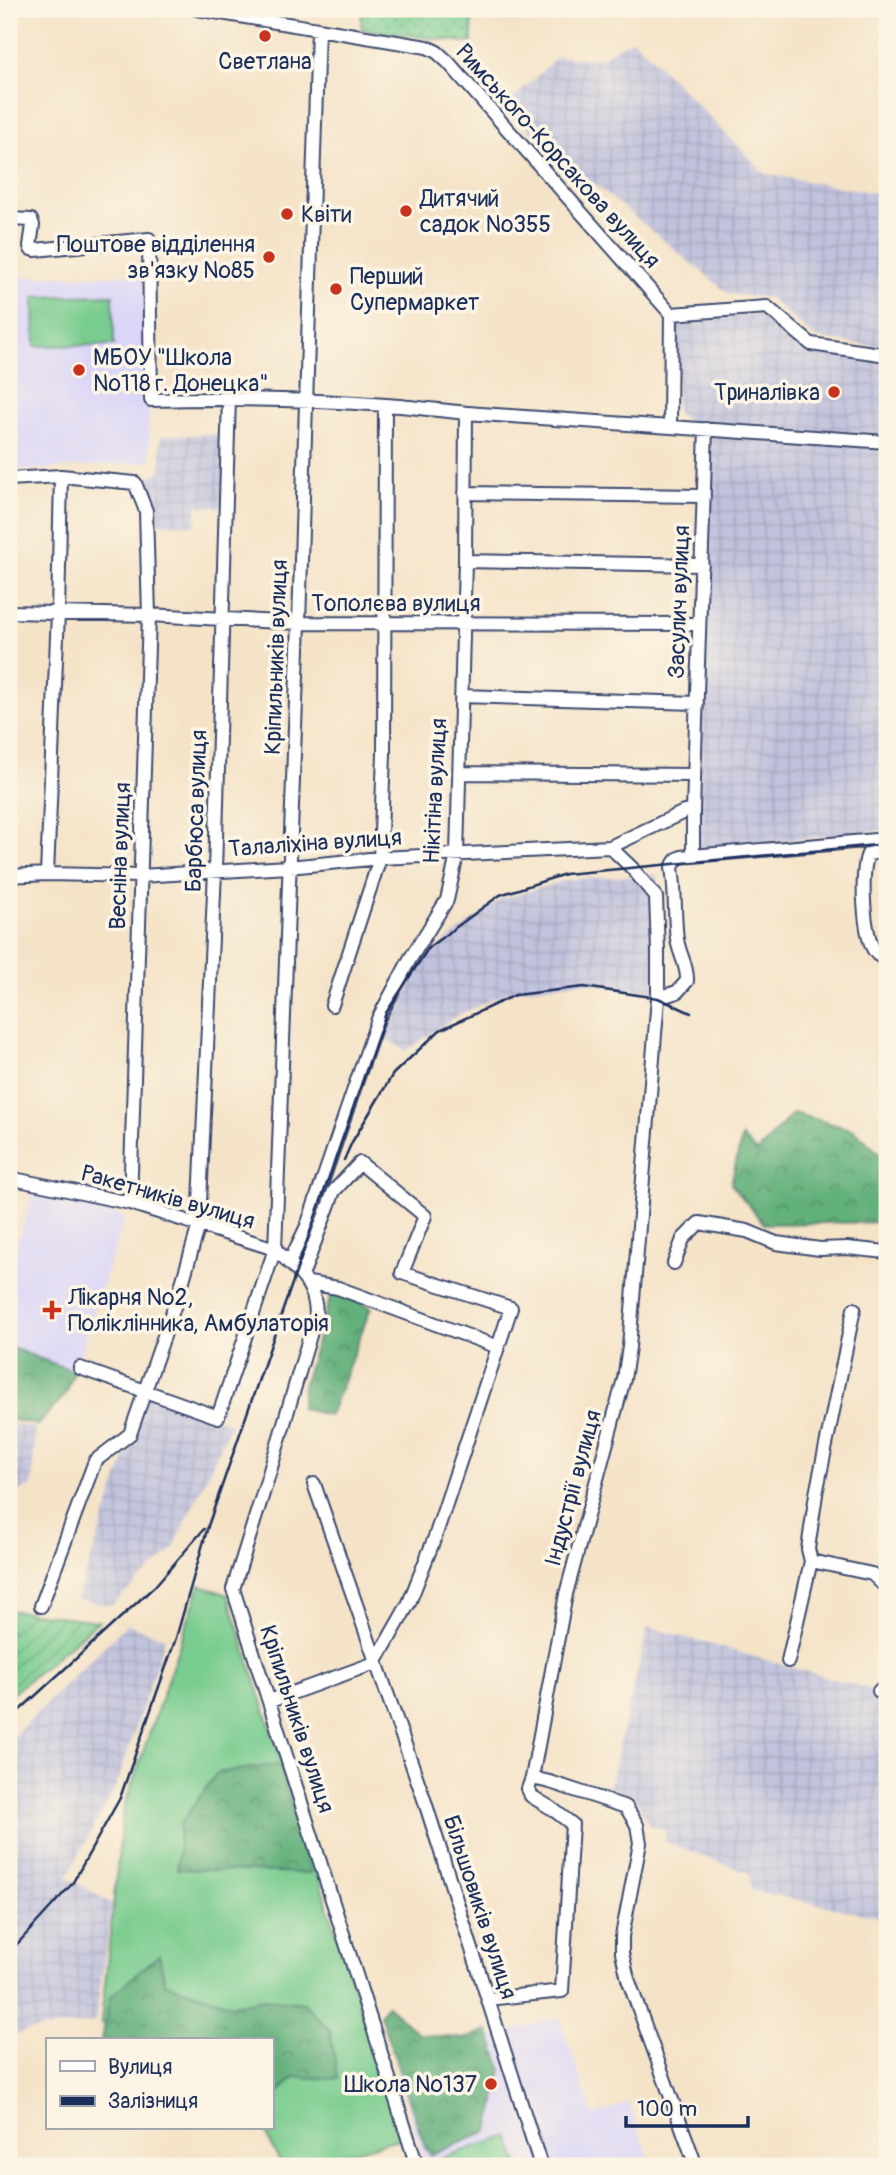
<svg xmlns="http://www.w3.org/2000/svg" width="896" height="2175" viewBox="0 0 896 2175" font-family="Pangolin,sans-serif">
	<defs>
		<pattern id="industrial-grid" width="8" height="8" patternUnits="userSpaceOnUse" patternTransform="scale(1.75)"><rect width="8" height="8" fill="#c1c2dd"/><path d="M0 4h8M4 0v8" fill="none" stroke="#a5a7c0"/></pattern>
		<pattern id="forest-crowns" width="20" height="18" patternUnits="userSpaceOnUse" patternTransform="scale(1.75)"><rect width="20" height="18" fill="#62b07a"/><path d="M2 6a3 3 0 1 1 6 0M12 15a3 3 0 1 1 6 0" fill="none" stroke="#509067"/></pattern>
		<pattern id="park-dots" width="8" height="8" patternUnits="userSpaceOnUse" patternTransform="scale(1.75)"><rect width="8" height="8" fill="#79cc8f"/><path d="M2 2h.1M6 6h.1" fill="none" stroke="#62a678" stroke-width="1.8" stroke-linecap="round"/></pattern>
		<pattern id="garden-furrows" width="10" height="10" patternUnits="userSpaceOnUse" patternTransform="scale(1.75)"><rect width="10" height="10" fill="#79cc8f"/><path d="M-1 1l2-2M0 10L10 0M9 11l2-2" fill="none" stroke="#62a678"/></pattern>
	</defs>
	<rect width="100%" height="100%" fill="#fcf5e5"/>
	<filter id="ink" filterUnits="userSpaceOnUse"><feTurbulence type="fractalNoise" baseFrequency=".0143" numOctaves="2"/><feDisplacementMap in="SourceGraphic" scale="14" xChannelSelector="R" yChannelSelector="G"/><feConvolveMatrix kernelMatrix="1 2 1 2 8 2 1 2 1" color-interpolation-filters="sRGB"/></filter>
	<filter id="wash" filterUnits="userSpaceOnUse"><feTurbulence type="fractalNoise" baseFrequency=".00686" numOctaves="4" result="noise"/><feDisplacementMap in="SourceGraphic" scale="28" xChannelSelector="R" yChannelSelector="G"/><feGaussianBlur stdDeviation="1.57" result="paint"/><feColorMatrix in="noise" values="0 0 0 0 0 0 0 0 0 0 0 0 0 0 0 0 0 1.4 0 .05"/><feComposite in="paint" operator="in"/></filter>
	<g filter="url(#wash)">
		<rect width="100%" height="100%" fill="#f4e3c7"/>
		<path fill="#dbd6f7" d="M147,275L150,462L9,471V277Z
			M34,1188L125,1217L74,1371L9,1347V1272Z
			M559,2017L593,2116L629,2103L652,2166H426L395,2065Z"/>
		<path fill="url(#industrial-grid)" d="M633,39L765,174L887,195V348L815,338L770,298L729,294L503,109L557,57L599,59Z
			M765,314L810,349L882,362L887,369V830L697,849L712,443L676,411V320Z
			M226,434L224,507L196,506V525L152,523L149,477L161,471V436Z
			M657,875L664,994L583,982L511,990L456,1016L406,1051L383,1036L428,955L501,899L571,879Z
			M147,1394L231,1424L172,1551L112,1605L77,1599Z
			M9,1423L35,1428L32,1486L9,1495Z
			M127,1624L165,1638L117,1784L67,1877L112,1904L95,2022L25,2031L9,2037V1740Z
			M648,1627L887,1694V1919L751,1890L749,1873L665,1842V1829L648,1825L636,1798L608,1791Z"/>
		<path fill="#79cc8f" stroke="#4a7e76" stroke-width="2" d="M113,295L114,345L35,346L34,297Z
			M200,1585L228,1595L402,2138L298,2166H282L263,2128H271V2040H130L101,2023L123,1811Z
			M509,2136L519,2166H443L441,2158Z"/>
		<path fill="url(#forest-crowns)" stroke="#3e706c" stroke-width="2" d="M793,1113L854,1130L887,1161V1222L764,1224L731,1184L742,1137L757,1153Z
			M332,1292L371,1307L330,1415L301,1409L303,1386Z
			M9,1347L74,1371L66,1394L38,1425L9,1419Z
			M279,1764L311,1873L177,1869L180,1824L217,1773Z
			M159,1955L165,1983L232,2005L265,1999L304,2003L330,2031L338,2079L295,2077L271,2098V2040H102L110,1997Z
			M387,2005L419,2034L465,2039L488,2031L502,2069L489,2131L431,2155L426,2149L380,2015Z"/>
		<path fill="url(#park-dots)" stroke="#4a7e76" stroke-width="2" d="M362,9H472V43L361,29Z"/>
		<path fill="url(#garden-furrows)" stroke="#4a7e76" stroke-width="2" d="M9,1610L99,1621L9,1696Z"/>
	</g>
	<g filter="url(#ink)">
		<g fill="none" stroke-linecap="round" stroke-linejoin="round">
			<defs>
				<path id="minor" d="M197,9L427,47L437,52L448,62L671,314L670,426
					M318,29L299,623L275,1249C296,1270 316,1282 316,1315L269,1474L233,1589L417,2166
					M9,219L31,220L33,225L30,246L31,249L35,250L149,239L151,400C229,398 307,399 386,405C418,407 449,412 481,414L887,442
					M671,314L767,307L811,344L887,355
					M9,479L61,476L135,483L146,511L149,615L130,1203
					M465,493L704,496
					M465,561L702,565
					M9,612L149,615L299,623L699,624
					M461,696L697,703
					M459,773L694,775
					M693,810V856L887,839
					M887,851L868,854C860,871 863,941 877,954C878,955 886,959 887,960
					M47,874L58,613L61,476
					M9,876L47,874L140,876L289,867L380,858L610,847L684,812L693,810L706,429
					M658,998L677,992L687,981C688,966 679,954 677,939C674,916 676,892 672,868C676,856 682,856 693,856
					M332,1005L380,858L384,754L385,405
					M9,1112L10,1178
					M9,1178L130,1203L275,1249L218,1417L80,1368
					M289,1263L307,1226L378,1019L410,959L447,900L457,855L465,561L466,413
					M674,1263L683,1239L699,1223L747,1231L776,1243L820,1249L847,1248L887,1252
					M309,1283L338,1288L498,1347
					M314,1484L424,1799L541,2166
					M811,1561L872,1574L887,1588
					M41,1606L95,1461L130,1434L181,1287L199,1225L215,871L229,398
					M788,1661L811,1561L808,1549L816,1494L854,1309
					M879,1691L887,1684
					M270,1701L375,1663L409,1603L435,1537L511,1308L402,1273L425,1216L360,1163L334,1191L302,1276
					M532,1778L550,1782L626,1807L637,1825L640,1843L622,1936V1953L628,1979L696,2166
					M488,1999L562,1991L572,1824L551,1808L531,1796L528,1789L532,1778L566,1594L624,1379L629,1347L658,998V951L656,897L632,868L610,847"/>
			</defs>
			<use href="#minor" stroke="#3c4a6e" stroke-width="16"/>
			<use href="#minor" stroke="#fff" stroke-width="12"/>
			<path stroke="#1b2f5e" stroke-width="2.5" d="M344,1160L352,1142L393,1074L440,1030L515,995L584,987L658,998L691,1013
				M9,1720L155,1586L204,1529
				M9,1953L72,1884L120,1798L176,1638L209,1523L386,1013L429,947L500,895L565,874L887,844"/>
		</g>
	</g>
	<g fill="#c8321e" stroke="#fcf5e5" stroke-width="2.5">
		<circle cx="265" cy="36" r="7"/>
		<circle cx="406" cy="211" r="7"/>
		<circle cx="287" cy="214" r="7"/>
		<circle cx="269" cy="257" r="7"/>
		<circle cx="336" cy="289" r="7"/>
		<circle cx="79" cy="370" r="7"/>
		<circle cx="834" cy="392" r="7"/>
		<path d="M48.5 1299.5h7v7h7v7h-7v7h-7v-7h-7v-7h7z"/>
		<circle cx="491" cy="2084" r="7"/>
	</g>
	<g text-anchor="middle" dominant-baseline="central" stroke-width="7" stroke-linejoin="round" paint-order="stroke">
		<g font-size="23" fill="#1b2f5e" stroke="#fcf5e5" text-anchor="start">
			<text x="265" y="61" text-anchor="middle">Светлана</text>
			<text x="420" y="198">Дитячий<tspan x="420" dy="26">садок №355</tspan></text>
			<text x="301" y="214">Квіти</text>
			<text x="255" y="244" text-anchor="end">Поштове відділення<tspan x="255" dy="26">зв'язку №85</tspan></text>
			<text x="350" y="276">Перший<tspan x="350" dy="26">Супермаркет</tspan></text>
			<text x="93" y="357">МБОУ "Школа<tspan x="93" dy="26">№118 г. Донецка"</tspan></text>
			<text x="820" y="392" text-anchor="end">Триналівка</text>
			<text x="68" y="1297">Лікарня №2,<tspan x="68" dy="26">Поліклінника, Амбулаторія</tspan></text>
			<text x="477" y="2084" text-anchor="end">Школа №137</text>
		</g>
		<g font-size="23" fill="#1b2f5e" stroke="#fcf5e5">
			<text transform="translate(558 156) rotate(48)">Римського-Корсакова вулиця</text>
			<text transform="translate(679 602) rotate(-88)">Засулич вулиця</text>
			<text x="396" y="603">Тополєва вулиця</text>
			<text transform="translate(276 657) rotate(-88)">Кріпильників вулиця</text>
			<text transform="translate(435 791) rotate(-87)">Нікітіна вулиця</text>
			<text transform="translate(196 811) rotate(-88)">Барбюса вулиця</text>
			<text transform="translate(315 843) rotate(-4)">Талаліхіна вулиця</text>
			<text transform="translate(120 856) rotate(-88)">Весніна вулиця</text>
			<text transform="translate(168 1197) rotate(16)">Ракетників вулиця</text>
			<text transform="translate(573 1488) rotate(-75)">Індустрії вулиця</text>
			<text transform="translate(297 1719) rotate(72)">Кріпильників вулиця</text>
			<text transform="translate(480 1907) rotate(72)">Більшовиків вулиця</text>
		</g>
	</g>
	<rect width="896" height="2175" fill="none" stroke="#fcf5e5" stroke-width="35"/>
	<rect x="46" y="2038" width="228" height="91" fill="#fcf5e5" stroke="#a2a6af" stroke-width="2"/>
	<rect x="60" y="2061" width="35" height="10" fill="#ffffff" stroke="#a2a6af" stroke-width="2"/>
	<text x="108" y="2074" font-size="21" fill="#1b2f5e">Вулиця</text>
	<rect x="60" y="2096" width="35" height="10" fill="#1b2f5e" stroke="#a2a6af" stroke-width="2"/>
	<text x="108" y="2108" font-size="21" fill="#1b2f5e">Залізниця</text>
	<path d="M626 2116v10h122v-10" fill="none" stroke="#1b2f5e" stroke-width="3.5"/>
	<text x="637" y="2116" font-size="21" fill="#1b2f5e" stroke="#fcf5e5" stroke-width="5" paint-order="stroke">100 m</text>
</svg>
